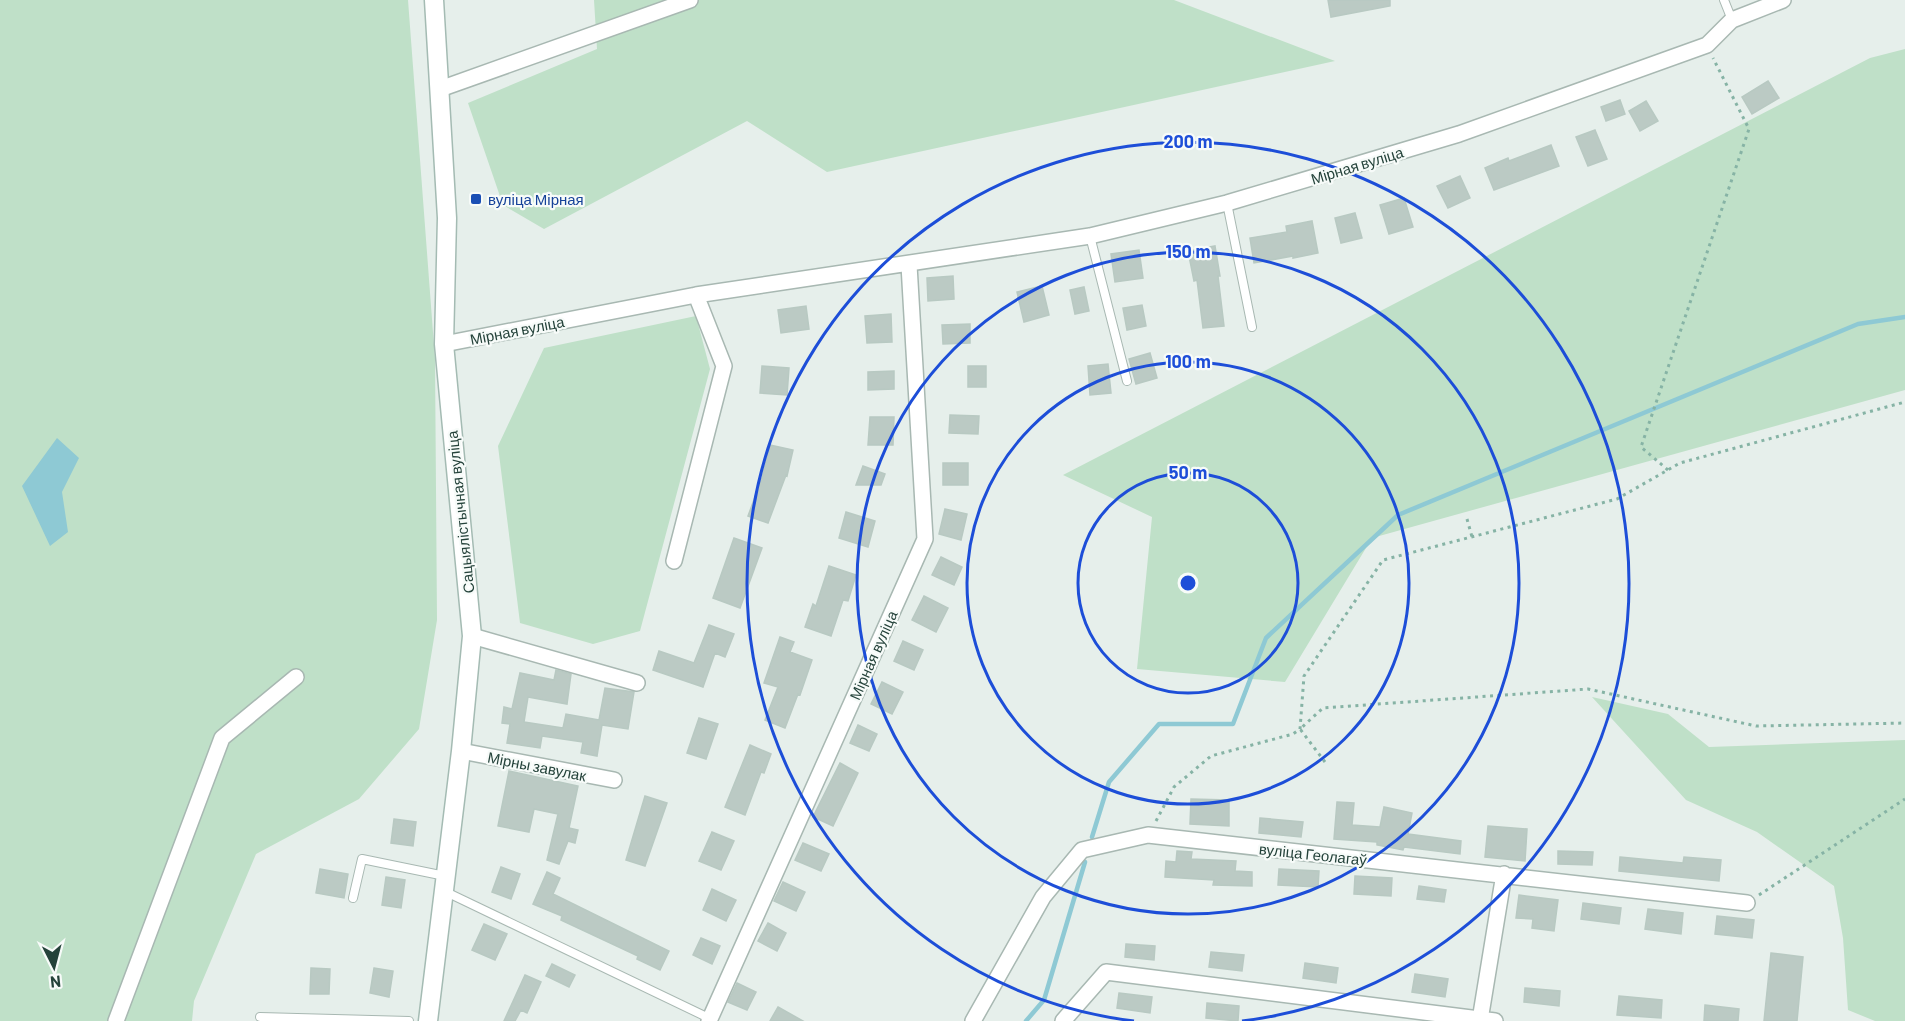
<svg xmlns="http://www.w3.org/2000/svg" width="1905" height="1021" viewBox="0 0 1905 1021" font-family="Barlow,sans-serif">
	<rect width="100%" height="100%" fill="#e6efeb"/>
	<path fill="#bfe0c8" d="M0,0H408L435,359L437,620L419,729L359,799L256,854L194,1001L192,1021H0Z
		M594,0H1174L1335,61L827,172L747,121L544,229L503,205L468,103L597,49Z
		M1905,49V390L1372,538L1285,682L1137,669L1152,517L1063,475L1870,58Z
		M696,316L710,369L640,631L593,644L520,623L498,446L544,348Z
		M1592,697L1668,714L1709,747L1905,740V1021H1875L1848,1010L1843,938L1834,886L1757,832L1686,800Z"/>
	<path fill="#8ec9d4" d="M57,438L79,458L62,492L68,532L50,546L22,486Z"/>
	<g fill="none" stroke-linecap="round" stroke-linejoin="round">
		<path stroke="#8ec9d4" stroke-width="4.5" d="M1092,837L1109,782L1159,724H1233L1266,638L1398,515L1858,324L1905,317
			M1026,1021L1044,1000L1085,862"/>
	</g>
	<path fill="#bbcac4" stroke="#b8c9c2" stroke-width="1.5" d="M1328,0H1390V6L1331,17Z
		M1768,81L1779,98L1752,114L1742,97Z
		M1620,100L1625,114L1606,121L1601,107Z
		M1646,101L1658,121L1640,131L1629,111Z
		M1595,130L1607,159L1588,166L1576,137Z
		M1551,145L1559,166L1494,190L1485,168L1508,158L1509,161Z
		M1460,176L1470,198L1448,208L1437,186Z
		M1404,198L1413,227L1389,234L1380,205Z
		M1355,213L1362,238L1341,243L1335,218Z
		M1312,221L1318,253L1293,258V256L1254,263L1250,238L1287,232L1286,226Z
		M1215,246L1220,276H1218L1224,326L1203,328L1197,280L1194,281L1188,251Z
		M1139,250L1143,278L1115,282L1111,254Z
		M953,276L954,299L928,301L927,278Z
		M1042,286L1049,315L1024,322L1017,292Z
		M1084,287L1089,311L1075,314L1070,290Z
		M1142,305L1146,326L1127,330L1123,308Z
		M806,306L809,329L781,333L778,310Z
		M891,314L892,342L867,343L865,316Z
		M970,324V343L943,344L942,325Z
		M1150,353L1157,378L1136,384L1129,359Z
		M1108,364L1111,393L1090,395L1088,366Z
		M762,366L789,368L787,395L760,393Z
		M968,366H986V387H968Z
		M894,371V389L868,390V372Z
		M950,415L979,416L978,434L949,433Z
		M870,417H894L893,445H868Z
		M770,445L793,450L787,476L786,475L768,523L748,516L762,478Z
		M943,463H968V485H943Z
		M863,466L885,474L881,485H856Z
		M945,509L967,514L961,540L939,534Z
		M846,512L875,521L868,547L839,538Z
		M734,538L762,548L740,608L713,598Z
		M941,557L962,567L954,585L932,575Z
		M829,566L856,575L848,601L843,600L831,636L805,627L813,604L816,606Z
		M924,596L948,608L936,632L912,620Z
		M709,625L734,634L725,657L715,653L703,687L653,670L659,651L694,663Z
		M780,637L794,642L790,652L812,660L800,695L798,694L785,728L765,720L778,687L764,683Z
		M903,641L923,650L914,670L894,661Z
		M556,670L571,674L567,704L528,697L524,722L563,728L566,714L599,720L605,688L634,692L628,729L602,725L597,756L581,753L583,742L542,736L540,748L507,743L510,724L502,723L504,707L512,709L520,673L554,680Z
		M882,682L903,692L892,714L871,704Z
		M699,718L718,724L706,759L687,753Z
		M858,725L877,734L869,751L850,743Z
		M750,745L771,754L764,773L761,772L745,815L725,807Z
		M840,763L858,773L833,826L813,817Z
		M509,771L578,786L569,828L578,830L575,843L568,841L559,864L547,860L558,814L534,809L529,832L498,826Z
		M645,796L667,803L645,866L626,860Z
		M1191,799L1229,800V826L1190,824Z
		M1337,802L1354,803L1352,825L1380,827L1384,807L1412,813L1408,834L1461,841L1460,854L1404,847L1403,850L1377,845V842L1334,839Z
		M1260,818L1303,822L1301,837L1259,833Z
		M394,819L416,822L413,846L391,843Z
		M1488,826L1527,829L1525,861L1485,857Z
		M712,832L734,841L721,870L699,861Z
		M803,843L829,854L821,871L795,860Z
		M1177,851L1192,852L1191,859L1236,861L1235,871L1252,872V886L1213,885L1214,880L1165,877L1166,861L1176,862Z
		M1558,851L1593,852L1592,865L1558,864Z
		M1620,857L1683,863L1684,857L1721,860L1719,881L1619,871Z
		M501,867L520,874L511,899L492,892Z
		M320,869L348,874L344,898L316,893Z
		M1279,869L1319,871L1318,887L1278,885Z
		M547,872L560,878L553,894L669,951L660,970L637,959L638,956L561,920L562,916L533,904Z
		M1355,876L1392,878L1391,896L1354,894Z
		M386,877L405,880L401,908L382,905Z
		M783,882L805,892L796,911L774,901Z
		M1419,886L1446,890L1444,902L1417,899Z
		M712,889L736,900L726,921L703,910Z
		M1519,895L1558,900L1554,931L1532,928L1533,919L1516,918Z
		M1583,903L1621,908L1619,924L1581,919Z
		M1648,909L1683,913L1681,934L1645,929Z
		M1717,916L1754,920L1752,938L1715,934Z
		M768,923L786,933L777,951L758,941Z
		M484,924L507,934L495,960L472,950Z
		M701,938L720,946L712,964L693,955Z
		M1126,944L1155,946L1154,960L1125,957Z
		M1211,952L1244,955L1242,971L1209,967Z
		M1771,953L1803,957L1797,1021H1764Z
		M1305,963L1338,968L1336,983L1303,978Z
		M552,964L575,975L569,987L546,976Z
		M311,968L330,969L329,994H310Z
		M374,968L393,971L389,997L370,993Z
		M1415,974L1448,979L1445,997L1412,992Z
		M525,975L541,982L527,1013L521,1010L515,1021H504Z
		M737,983L756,992L747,1010L728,1002Z
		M1525,988L1560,991L1559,1006L1524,1002Z
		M1119,993L1152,997L1150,1013L1117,1008Z
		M1619,996L1662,1000L1661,1018L1617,1015Z
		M1207,1003L1239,1006L1238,1021L1206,1018Z
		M1705,1005L1739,1009L1738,1021H1704Z
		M778,1007L803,1021H770Z"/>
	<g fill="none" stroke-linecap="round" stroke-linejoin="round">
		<defs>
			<path id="service" d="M1724,0L1732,20
				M1227,203L1252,327
				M1090,236L1127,381
				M444,891L711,1019
				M353,898L362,859L445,876
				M260,1017L409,1021"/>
			<path id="minor" d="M440,89L690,0
				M444,344L696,295L1090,236L1227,203L1459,134L1707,45L1732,20L1783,0
				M674,561L724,366L696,295
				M472,636L637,683
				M461,751L614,780
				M1480,1020L1504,874
				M116,1021L222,738L296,677
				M709,1021L925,539L909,265
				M973,1021L1043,897L1082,850L1148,835L1747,903
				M1063,1021L1106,972L1495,1021"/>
			<path id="secondary" d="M428,1021L461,751L472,636L444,344L447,218L434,0"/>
		</defs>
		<use href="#service" stroke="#a8b8b2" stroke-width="10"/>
		<use href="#minor" stroke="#a8b8b2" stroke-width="18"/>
		<use href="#secondary" stroke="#a4bbb3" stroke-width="21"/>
		<path stroke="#86b3a5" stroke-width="3" stroke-dasharray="3 4.5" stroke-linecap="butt" d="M1668,470L1641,447L1749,129L1713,58
			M1467,519L1472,537
			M1325,762L1300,729L1323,708L1588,689L1756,726L1905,723
			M1156,821L1174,787L1211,756L1293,734L1300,729L1304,676L1383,560L1617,499L1680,463L1905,402
			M1759,895L1905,799"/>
		<use href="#service" stroke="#fff" stroke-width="8"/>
		<use href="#minor" stroke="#fff" stroke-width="15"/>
		<use href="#secondary" stroke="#fff" stroke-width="18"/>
	</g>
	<g fill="none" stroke="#1d4ed8" stroke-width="3">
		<circle cx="1188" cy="583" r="110"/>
		<circle cx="1188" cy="583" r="221"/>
		<circle cx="1188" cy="583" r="331"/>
		<path d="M1134 1021A441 441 0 1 1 1242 1021"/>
	</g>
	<rect fill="#1a4fb4" stroke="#f7fbf9" stroke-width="2" x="470" y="193" width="12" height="12" rx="3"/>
	<g text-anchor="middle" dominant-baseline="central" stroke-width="4.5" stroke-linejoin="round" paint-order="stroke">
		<g font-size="15" fill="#24423a" stroke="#f7fbf9">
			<text transform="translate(1357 165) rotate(-17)">Мірная вуліца</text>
			<text transform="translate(517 330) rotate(-11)">Мірная вуліца</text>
			<text transform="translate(460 512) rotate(-96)">Сацыялістычная вуліца</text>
			<text transform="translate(873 655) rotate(-66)">Мірная вуліца</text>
			<text transform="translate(537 766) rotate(11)">Мірны завулак</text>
			<text transform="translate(1313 854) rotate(6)">вуліца Геолагаў</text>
		</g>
		<g font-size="15" fill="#164399" stroke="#f7fbf9" text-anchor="start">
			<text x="488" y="199">вуліца Мірная</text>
		</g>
	</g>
	<circle cx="1188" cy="583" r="9" fill="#1d4ed8" stroke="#f7fbf9" stroke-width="3"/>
	<g font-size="18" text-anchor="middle" font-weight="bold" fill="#1d4ed8" stroke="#f7fbf9" stroke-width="4.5" stroke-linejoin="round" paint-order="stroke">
		<text x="1188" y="148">200 m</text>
		<text x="1188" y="258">150 m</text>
		<text x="1188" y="368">100 m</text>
		<text x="1188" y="479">50 m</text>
	</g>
	<g transform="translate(54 967) rotate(174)" stroke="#f7fbf9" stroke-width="4.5" paint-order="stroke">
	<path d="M0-4.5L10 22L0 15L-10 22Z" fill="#24423a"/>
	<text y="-9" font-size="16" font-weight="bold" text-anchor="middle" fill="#24423a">N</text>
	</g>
</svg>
